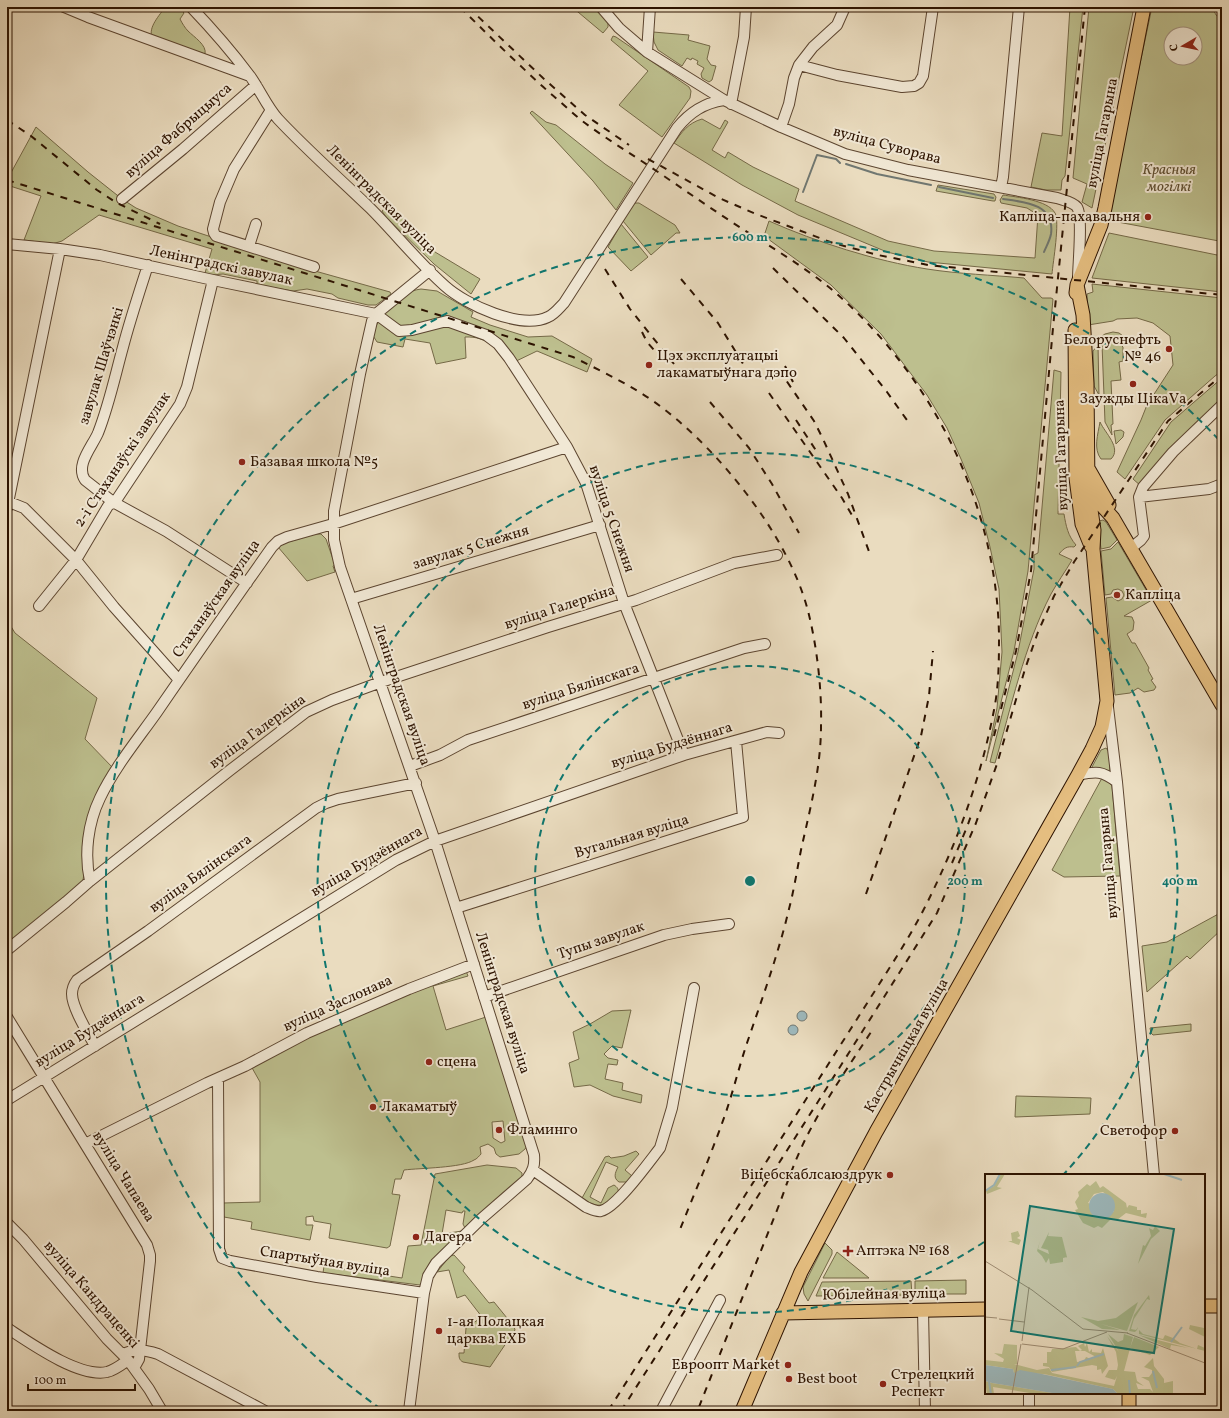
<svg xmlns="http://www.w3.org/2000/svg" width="1229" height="1418" viewBox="0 0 1229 1418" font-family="Vollkorn,serif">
	<rect width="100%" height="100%" fill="#eadcbf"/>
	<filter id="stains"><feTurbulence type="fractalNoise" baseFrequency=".005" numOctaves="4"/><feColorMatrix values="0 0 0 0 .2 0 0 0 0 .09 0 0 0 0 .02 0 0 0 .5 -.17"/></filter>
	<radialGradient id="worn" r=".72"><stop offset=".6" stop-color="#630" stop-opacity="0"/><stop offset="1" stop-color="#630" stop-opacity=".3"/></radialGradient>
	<path fill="#bdbf8e" stroke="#756947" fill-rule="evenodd" d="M165,7H179L184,13L180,19C182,23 185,28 188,31C194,37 207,45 205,54L152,37C148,27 160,15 165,7Z
		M572,7H598L608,20V27L603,33Z
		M1070,7H1083L1065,176L1062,180L1061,190H1046L1031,187L1042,133L1062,136Z
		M1089,7H1134L1092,208L1082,202L1087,184L1073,178Z
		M1152,7H1212L1216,15L1222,19V228L1219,241L1107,220ZM1171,34H1195V58H1171Z
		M653,32L689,35L688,40L710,46L707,59L711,65L716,66L712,80L709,82L702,78L701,74L704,68L697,64L698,61L692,58L691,60L687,58L682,66L658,50L654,42Z
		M613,36L616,37L689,87L691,91L690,98L662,137L619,105L648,71L611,40Z
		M532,111L546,122L556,125L605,164L633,183L616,210L593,181L530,113Z
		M702,119L720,129L725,120L728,122L712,150L725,158L728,152L753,167L799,189L795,201L888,241L934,251L1035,258L1038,215L1027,208L1001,203L1000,200L1003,195C1016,197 1048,200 1055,213C1060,222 1053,262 1052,274L928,262L887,252L798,215L742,185L674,143C682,132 688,123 702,119Z
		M36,127L88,172L122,199L136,208L178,226L315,271L390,292L391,294L376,305H368L338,298L332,294L307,289L293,291L257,285V281L223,274L212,275L205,273L212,249L99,215L62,241L52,244L24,240L41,196L7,185V180Z
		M938,185L994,194L996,197L995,201H993L936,191Z
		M389,203L435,252L480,279L471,294L434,264L386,217L382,211Z
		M636,203H639L675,225L680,233H676L651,255L623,221L633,204Z
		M769,221C816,242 876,261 927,269C959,274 992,275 1024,278L1042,298H1051L1053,299L1028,571L1014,651L986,761L997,708L1002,652L999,589L990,547L979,503L961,459L947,428L927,395L881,334L831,285L764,236Z
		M621,224L648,257L631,271L608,247Z
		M1109,233L1222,256V292L1092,278Z
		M1092,284L1222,298V371L1215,376L1165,420L1125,479L1117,472L1141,420L1147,405L1173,365L1170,336L1153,323L1137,318L1117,319L1113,321L1088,325L1087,294L1093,292Z
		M421,289L437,291L473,312L471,317L490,325L528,337L552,336L592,359L587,372L537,351L508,365C496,349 488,336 465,337L466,358L436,364L430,343L405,339L403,347L377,342L372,334C381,314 398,292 421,289Z
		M1113,332L1119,333L1123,336L1099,338L1105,334Z
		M1115,342L1119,343L1123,347V361L1119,362L1121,380L1111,381L1113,424L1111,425L1112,435L1105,422L1102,344Z
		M1098,345L1099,395L1094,386L1093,351Z
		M1054,370L1061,372L1058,514H1064C1066,526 1068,536 1076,545L1074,547C1067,546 1064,548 1059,554L1072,560C1065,572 1057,583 1051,594C1024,646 1011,708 995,763L990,762L1018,652L1034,569V555L1038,553Z
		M1222,378V403L1141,486L1133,479L1171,422Z
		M1100,422C1105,433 1122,448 1111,459H1101C1093,449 1098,434 1100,422Z
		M1121,430L1124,432L1123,437L1116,444L1114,431Z
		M1103,520L1106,522L1117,540L1110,547L1101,549L1098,523L1099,521Z
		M315,534H321L326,539L335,565L333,566L335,572L307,581L278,547L285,543Z
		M1118,542L1152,600L1124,616L1132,617L1134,622L1133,630L1127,634L1132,643H1135L1149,668L1148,670L1153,679L1151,680L1156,687L1154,690L1144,692L1138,688L1130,693L1115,695L1106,598L1112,597L1118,601L1122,599L1124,595L1122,591L1118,589L1113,590L1111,594L1105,595L1101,551L1111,549Z
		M7,620L15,633L97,698L85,739L113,768L96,797L83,880L79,887L7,946V727L9,710L7,682Z
		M1106,748L1109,752L1110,772L1094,768L1092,767L1101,750Z
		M1102,778L1107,781L1112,786L1120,876L1064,877L1052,870Z
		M1222,912V929L1190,959L1187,956L1147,992L1142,946L1167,942Z
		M466,971L468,976L433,986L446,1030L486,1017L517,1111L521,1132L527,1142V1146L525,1149L519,1154L500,1157L496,1154L494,1148L488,1144L480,1147L481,1154C479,1156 477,1159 474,1160C462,1168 420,1168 404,1170L401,1179H395L392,1194L400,1195L390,1246L387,1248L329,1238L331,1224L314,1221L313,1216L306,1217V1225H313L310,1240L251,1229L252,1222L224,1217L223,1213V1203L260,1202V1082L251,1066L351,1017ZM503,1121L505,1141L501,1143L493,1138L492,1122Z
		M631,1010L622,1048L612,1046L604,1054L608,1058L618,1060L617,1065L608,1064L605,1079L623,1083L622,1090L642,1095L641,1103L613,1096L590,1085L574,1087L569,1063L579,1059L573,1032L590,1024L612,1011Z
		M1191,1024V1031L1153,1035L1151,1033L1150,1028Z
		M1016,1096L1091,1098L1090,1114L1015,1117Z
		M636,1151L639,1154L625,1170L632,1176L626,1182H619C613,1178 615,1173 618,1167L606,1162L590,1197L601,1203L608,1188L614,1185C617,1187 619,1189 618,1193C604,1206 599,1210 582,1198L605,1157L609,1156L611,1158L624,1156Z
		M487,1165L516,1168L522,1173V1178L465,1228L463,1224L465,1211H463L462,1213L446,1210L442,1234L462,1231L420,1285L323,1273L324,1266L402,1278L408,1246L421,1245L435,1174Z
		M825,1243L832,1250V1254L808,1301L804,1294L803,1287Z
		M837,1252L869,1278H823Z
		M454,1255L465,1267L463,1271L489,1303L494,1302L507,1318L513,1323L515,1330L490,1367L463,1362C459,1360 459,1357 459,1353H464L466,1328L482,1317L465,1295L457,1298L449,1270L437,1272L450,1256Z
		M966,1280V1294H915V1281Z
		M911,1281L912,1295L816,1296L822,1282Z"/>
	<path fill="#9db9bd" stroke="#707771" d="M797 1016a5 5 0 1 1 10 0a5 5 0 1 1-10 0Z
		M788 1030a5 5 0 1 1 10 0a5 5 0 1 1-10 0Z"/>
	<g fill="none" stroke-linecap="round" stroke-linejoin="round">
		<path stroke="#707771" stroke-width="2" d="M846,164L877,174L931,185
			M939,187L993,198
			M803,192L817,155L836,159L840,163
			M1003,199C1025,202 1055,204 1051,234C1050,240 1046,247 1044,252"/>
		<defs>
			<path id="minor" d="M64,7L88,17L250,76
				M191,7C212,29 232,52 250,76C260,90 267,107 278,119C307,150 339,178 370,208C395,233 418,262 445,286C466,305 521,330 548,317C555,314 559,308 564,303L677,128C690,112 704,103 724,100
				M601,7L619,28L647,52L724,100L781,127L845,154L908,170L1057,198C1063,200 1073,202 1077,207C1083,216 1078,265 1078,278
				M647,52L650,7
				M799,65L837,75L902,87L914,86L919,83L923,76L933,7
				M731,104L744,37L746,7
				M271,110L234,169L220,202L213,229L214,233L216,236L314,267
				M781,127L789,104L794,78L799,65L813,47L837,25L845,7
				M1001,187L1003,177L1019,7
				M122,199L183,149L256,85
				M7,244L60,249L100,255L213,280L376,314L399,331L412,330L447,321L486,335L498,344L509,358L567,447L586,483L624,603L684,755
				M249,246L256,224
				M148,265C139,293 130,320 123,347C115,376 109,405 98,433C92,447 75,465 85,480L113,502L166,531L247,583
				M1139,497L1209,489L1222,484
				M9,502L24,508L76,560L114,607L179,680
				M7,508L60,249
				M1131,548L1141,540L1144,536L1139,497L1143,487L1173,452L1222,405
				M351,599L600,525
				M39,606L76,560L108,506L117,499L180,404L187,387L213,280
				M1108,707L1117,782L1154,1175
				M410,766L440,755L468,740L744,648L765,644
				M1078,775C1097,771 1102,771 1117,782
				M90,881C84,854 88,823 100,798C114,768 138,739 157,712C195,657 233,602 272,547L278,541L287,537L333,524L567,447
				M456,908L743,817L736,741
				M7,950L66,902L90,881L229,771L306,712L332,700L381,682L548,627L636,600L734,563L777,555
				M484,997L664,935L692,929L729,924
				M7,1017L147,1245L150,1255V1261L139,1359L134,1368
				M95,1046C88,1033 72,1008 72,994C72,988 74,984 77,980L148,931L316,808L326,803L338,799L416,783
				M218,1079L219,1249L222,1258L230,1261L317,1277L424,1293
				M7,1100L396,860L435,841L684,755L767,732L779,733
				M85,1144L207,1083L245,1066L307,1033L409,989L474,964
				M533,1170L586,1207C591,1209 596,1212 601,1211C617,1207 649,1162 660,1148L672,1108L694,988
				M7,1223L23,1239L107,1339L128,1360L149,1389L162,1411
				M923,1310L925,1411
				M7,1328C30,1343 79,1378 107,1372C115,1370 121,1365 128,1360
				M123,1354C136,1348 145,1350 158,1354L265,1411
				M1029,1393V1411
				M409,1411L424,1293L428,1276L436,1263L481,1219L527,1179C533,1171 535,1165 534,1155L435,841L340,567L334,540V511L360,374L372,321L376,314L430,270
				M661,1411L720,1300"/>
			<path id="major" d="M1076,293L1077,285L1101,225L1105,208L1144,7
				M1075,330L1076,478L1082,524L1091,546
				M1089,470L1109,505
				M1088,490L1113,518L1222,705
				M1204,1306H1222
				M783,1313L986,1309
				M1129,1393V1411
				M742,1411L801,1272L876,1132L1078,775L1092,749L1102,727L1107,701L1093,549L1094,530L1088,490L1087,384L1083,315L1077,285"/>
		</defs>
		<use href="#minor" stroke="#5c4530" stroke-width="12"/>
		<use href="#major" stroke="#2d1300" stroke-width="15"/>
		<use href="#minor" stroke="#f1e8d5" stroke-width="10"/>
		<use href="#major" stroke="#e5be80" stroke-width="13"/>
		<path stroke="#2d1300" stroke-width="2" stroke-dasharray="7 7" stroke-linecap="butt" d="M460,7C490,37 520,66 551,94C562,103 573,114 585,123C608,140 633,155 658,172C686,191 713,210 741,228C771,247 803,266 830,288C931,373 996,502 999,634C999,659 999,685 994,710C981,778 957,843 926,905C910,937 890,967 871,997L608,1411
			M468,7L543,78L585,115L629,145
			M7,120L31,136L97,190L117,203L160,224
			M648,159L719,198L756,214L833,243L878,255L928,265L1222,295
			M7,180L573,357C603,372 633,386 660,406C721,452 789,537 808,611C817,646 822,690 821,726C821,768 810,809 801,850C797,870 794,890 789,909C778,955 762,999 747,1043C739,1067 733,1092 725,1115C711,1155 694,1194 679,1232
			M773,268L844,338L887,392L909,423
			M605,269L630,309L674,364
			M681,279L718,323L753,380
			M642,332L647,342L667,365
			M785,366L793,382
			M779,370L814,421L823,439L848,494L871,557
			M769,393L842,498L853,517
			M710,402L749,448L772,484L799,533
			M796,420L817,452
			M994,736L1016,651L1031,571L1053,328L1085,7
			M952,863L967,827L972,813
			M866,894L921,736L929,696L933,651
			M699,1407L781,1200C788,1180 795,1161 804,1142C823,1103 849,1066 873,1029
			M621,1411L821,1097L937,913L976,823L997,764L1025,669L1038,632L1054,596L1074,562L1168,421L1222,375"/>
	</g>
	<g fill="none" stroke="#0f766e" stroke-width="2" stroke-dasharray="7 5">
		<circle cx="750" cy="881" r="215"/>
		<path d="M984 1242A430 430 0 1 1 1064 1174"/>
		<path d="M381 1409A644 644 0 1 1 1221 442"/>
	</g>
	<g fill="#8f2418" stroke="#f1e8d5" stroke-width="1.5">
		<circle cx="1148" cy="217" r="4"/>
		<circle cx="1169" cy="349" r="4"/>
		<circle cx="649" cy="365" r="4"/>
		<circle cx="1133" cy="384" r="4"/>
		<circle cx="242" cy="462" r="4"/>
		<circle cx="1117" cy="595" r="4"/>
		<circle cx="429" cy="1062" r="4"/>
		<circle cx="373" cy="1107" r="4"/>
		<circle cx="499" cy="1130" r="4"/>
		<circle cx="1175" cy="1131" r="4"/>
		<circle cx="890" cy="1175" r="4"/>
		<circle cx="416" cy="1237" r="4"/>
		<path d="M846 1245h4v4h4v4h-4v4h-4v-4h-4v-4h4z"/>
		<circle cx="439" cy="1331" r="4"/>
		<circle cx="788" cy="1365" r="4"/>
		<circle cx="789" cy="1379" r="4"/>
		<circle cx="883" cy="1384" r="4"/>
	</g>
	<g text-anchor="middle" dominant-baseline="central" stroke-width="4" stroke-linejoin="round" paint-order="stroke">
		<g font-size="15" fill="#2d1300" stroke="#f1e8d5">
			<text transform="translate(179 131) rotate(-41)">вуліца Фабрыцыуса</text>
			<text transform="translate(1103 133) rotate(-79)">вуліца Гагарына</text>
			<text transform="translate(887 146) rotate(15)">вуліца Суворава</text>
			<text transform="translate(381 200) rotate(45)">Ленінградская вуліца</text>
			<text transform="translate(221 266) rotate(12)">Ленінградскі завулак</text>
			<text transform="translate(102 366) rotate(-73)">завулак Шаўчэнкі</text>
			<text transform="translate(1062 455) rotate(-92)">вуліца Гагарына</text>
			<text transform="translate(123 460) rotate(-56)">2-і Стаханаўскі завулак</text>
			<text transform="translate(611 519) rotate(71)">вуліца 5 Снежня</text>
			<text transform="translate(471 548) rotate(-17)">завулак 5 Снежня</text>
			<text transform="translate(217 599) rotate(-55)">Стаханаўская вуліца</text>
			<text transform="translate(560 608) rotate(-18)">вуліца Галеркіна</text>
			<text transform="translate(581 687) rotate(-18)">вуліца Бялінскага</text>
			<text transform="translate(401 695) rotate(71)">Ленінградская вуліца</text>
			<text transform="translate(258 732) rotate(-36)">вуліца Галеркіна</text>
			<text transform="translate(672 746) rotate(-17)">вуліца Будзённага</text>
			<text transform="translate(632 837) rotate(-17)">Вугальная вуліца</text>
			<text transform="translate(367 862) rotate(-30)">вуліца Будзённага</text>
			<text transform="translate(1109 863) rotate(-95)">вуліца Гагарына</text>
			<text transform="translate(201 874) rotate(-36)">вуліца Бялінскага</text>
			<text transform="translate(601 941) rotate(-19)">Тупы завулак</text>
			<text transform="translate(502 1003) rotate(72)">Ленінградская вуліца</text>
			<text transform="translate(338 1004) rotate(-24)">вуліца Заслонава</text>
			<text transform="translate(90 1031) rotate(-32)">вуліца Будзённага</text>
			<text transform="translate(907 1046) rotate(-60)">Кастрычніцкая вуліца</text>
			<text transform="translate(123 1177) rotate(58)">вуліца Чапаева</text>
			<text transform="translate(325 1262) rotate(9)">Спартыўная вуліца</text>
			<text transform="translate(91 1295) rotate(49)">вуліца Кандраценкі</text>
			<text transform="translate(884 1295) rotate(-1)">Юбілейная вуліца</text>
		</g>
		<g font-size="15" font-style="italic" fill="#5f4f32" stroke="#f1e8d5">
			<text x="1169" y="170">Красныя<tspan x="1169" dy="17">могілкі</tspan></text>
		</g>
		<g font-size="15" fill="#2d1300" stroke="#f1e8d5" text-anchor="start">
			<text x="1140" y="217" text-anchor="end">Капліца-пахавальня</text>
			<text x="1161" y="340" text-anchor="end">Белоруснефть<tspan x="1161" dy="17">№ 46</tspan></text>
			<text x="657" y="356">Цэх эксплуатацыі<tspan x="657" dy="17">лакаматыўнага дэпо</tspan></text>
			<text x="1133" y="399" text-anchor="middle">Заужды ЦікаVа</text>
			<text x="250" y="462">Базавая школа №5</text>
			<text x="1125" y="595">Капліца</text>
			<text x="437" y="1062">сцена</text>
			<text x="381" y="1107">Лакаматыў</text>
			<text x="507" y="1130">Фламинго</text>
			<text x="1167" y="1131" text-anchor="end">Светофор</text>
			<text x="882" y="1175" text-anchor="end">Віцебскаблсаюздрук</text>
			<text x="424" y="1237">Дагера</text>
			<text x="856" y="1251">Аптэка № 168</text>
			<text x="447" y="1322">1-ая Полацкая<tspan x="447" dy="17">царква ЕХБ</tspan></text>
			<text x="780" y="1365" text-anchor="end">Евроопт Market</text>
			<text x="891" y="1375">Стрелецкий<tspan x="891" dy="17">Респект</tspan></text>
			<text x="797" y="1379">Best boot</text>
		</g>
	</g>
	<g transform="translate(985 1174)">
		<rect width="220" height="220" fill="#eadcbf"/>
		<path d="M16,0H20L12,13L17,14L2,20L1,17L9,12ZM111,7L115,14L118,12L141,29L142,34L144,31L152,33V36H156V40L162,39L161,44L141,39L132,46H125L117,54L113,52L109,54L98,49L90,36L93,35L90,28L94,22L93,18L102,10L105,12ZM118,18L126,25L129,38L103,29L109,20ZM170,52L175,57L166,65L153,90L158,71L160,72L166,62L164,54L168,56ZM33,57L35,62L32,64L36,66L34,71L23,67H27L26,59ZM64,58L63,62L77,63L83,87L82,83L78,84V88L65,90L64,84L61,89L57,82L59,81L57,82L52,77L55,67L53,75L64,80L63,76L56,74ZM164,121L165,126L162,125L149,145L146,155L151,156L153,153L152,156L150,158L144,157L149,141ZM153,128L142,157L116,150L135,156L117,155L96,143L113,147L131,144ZM205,151L219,154L220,163L204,155ZM154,156L158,160L178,165L180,161L188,164L195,169L212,175L213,171L220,174V177L154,160ZM123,160L133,168L138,166L139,160L148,163L139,197L150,198L152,207L159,212L151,209L153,215H165L168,218L164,207L156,203H164L167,199V196L159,193L168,184L169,192L179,205V209L188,207V220L132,219L128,215L59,200L29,199L28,195L0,191V186L18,188L19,185L9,179L17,180L19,170L32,171V190H29L52,196L64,194L67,199L129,212L132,202L130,206L120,203L124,196H132L133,191L131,178L122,162L134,178ZM154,161L203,174L186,171L185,175ZM149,163L174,173L165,181L145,174ZM99,169L100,173L102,169L104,178L107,175V178L116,179L118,174L123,192L117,200L116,195L112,196V192L107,191L67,198L64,193L58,192V189H62V178H66L67,175L91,173L95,177L97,176L93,172ZM90,177H100L111,183L106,185L101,183L99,187L92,188ZM0,207L7,209L73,220H51L8,213L9,220H2Z" fill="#bdbf8e" fill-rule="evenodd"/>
		<path d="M104 32a13 13 0 1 1 26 0a13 13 0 1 1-26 0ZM0,191L28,195L29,199L35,196L57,200L128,215L132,219L162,220H73L7,209L0,207Z" fill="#9db9bd"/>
		<path fill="none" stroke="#9db9bd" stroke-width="2" d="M179,0L197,6M0,17L9,11L15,0M186,168L197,153M92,192L95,188L119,180M66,196L91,193M168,197L172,214M144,206L145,220M4,208L6,220"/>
		<path fill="none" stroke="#9e8c73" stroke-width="1" d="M0,87L47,116L98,155L143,159M0,143L12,144M14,145L39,148M142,159L220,189M37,167L44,113M37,170L78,175L122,158M27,220L36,170"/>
		<path fill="#0f766e" fill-opacity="0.15" stroke="#0f766e" stroke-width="2" d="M45,32L189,55L169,179L26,157Z"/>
		<rect width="220" height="220" fill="none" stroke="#2d1300" stroke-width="2"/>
	</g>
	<circle cx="750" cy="881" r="6" fill="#0f766e" stroke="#f1e8d5" stroke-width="2"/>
	<g font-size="12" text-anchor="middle" font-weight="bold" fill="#0f766e" stroke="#f1e8d5" stroke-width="4" stroke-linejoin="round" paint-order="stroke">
		<text x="750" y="241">600 m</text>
		<text x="965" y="885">200 m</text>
		<text x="1180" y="885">400 m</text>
	</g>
	<rect width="1229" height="1418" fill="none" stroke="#eadcbf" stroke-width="24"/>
	<rect x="8" y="8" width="1213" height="1402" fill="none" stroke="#2d1300" stroke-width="2"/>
	<rect x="12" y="12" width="1205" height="1394" fill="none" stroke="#2d1300"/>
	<g transform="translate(1183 46) rotate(261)"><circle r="19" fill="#f1e8d5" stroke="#a39380"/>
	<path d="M0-3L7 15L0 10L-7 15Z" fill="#8f2418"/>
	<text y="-6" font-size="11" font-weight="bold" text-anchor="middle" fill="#2d1300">С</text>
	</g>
	<path d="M28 1384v6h107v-6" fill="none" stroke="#2d1300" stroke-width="2"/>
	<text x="34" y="1384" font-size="12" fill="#2d1300" stroke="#f1e8d5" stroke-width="3" paint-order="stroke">100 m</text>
	<rect width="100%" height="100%" filter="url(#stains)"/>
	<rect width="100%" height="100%" fill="url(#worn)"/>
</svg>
